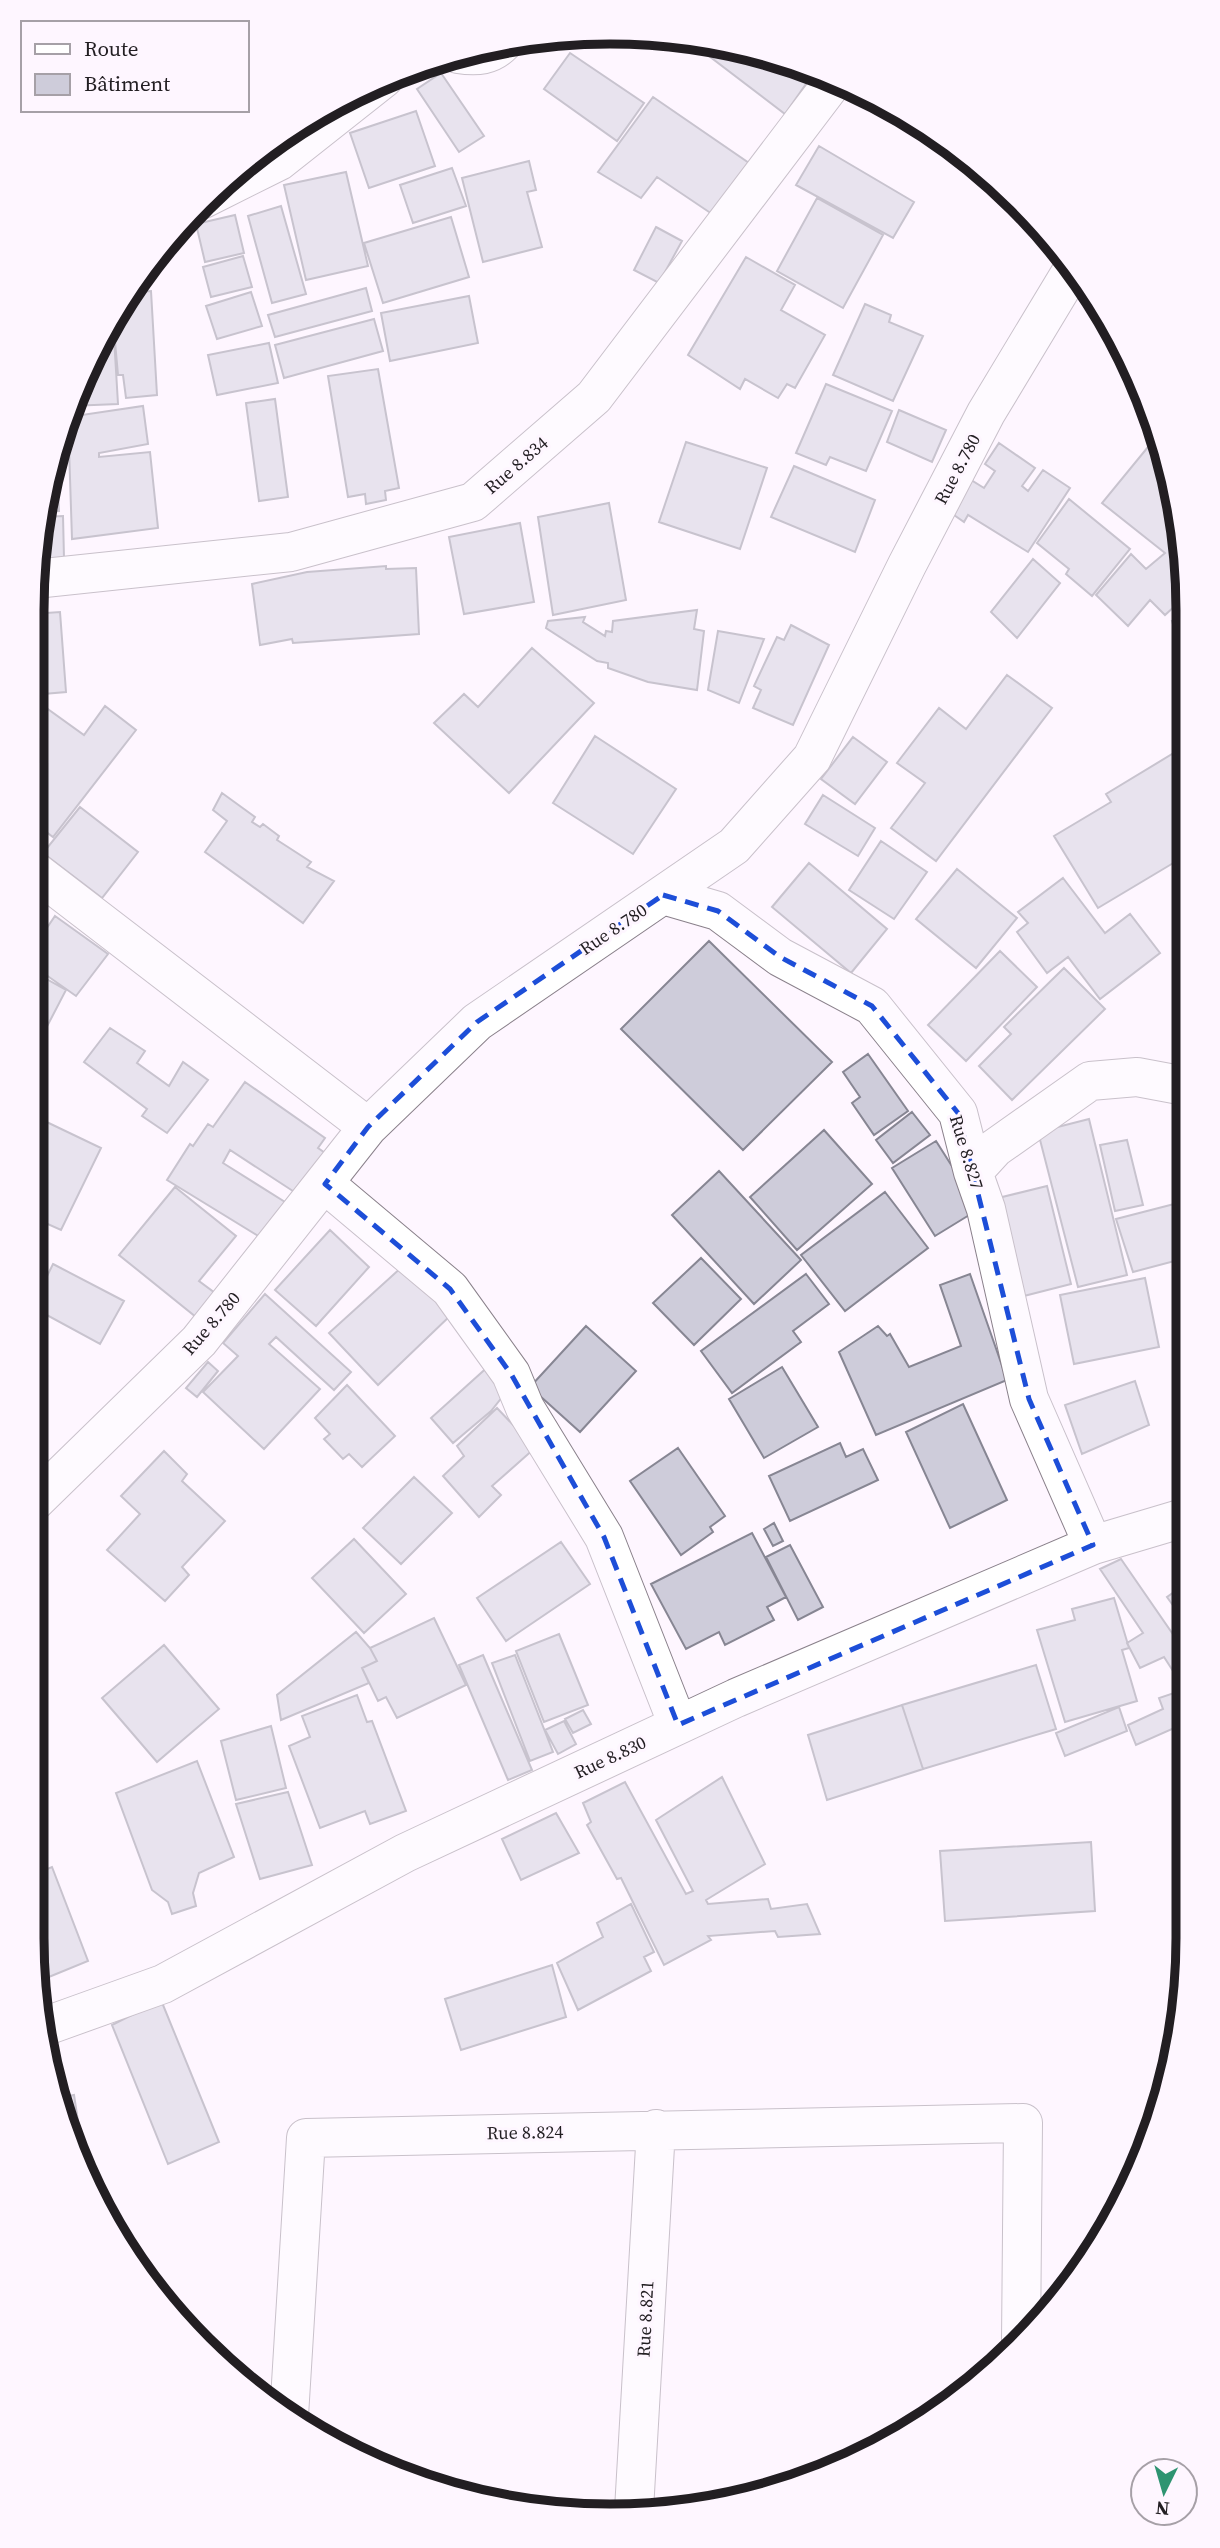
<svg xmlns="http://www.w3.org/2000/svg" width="1220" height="2548" viewBox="0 0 1220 2548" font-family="'Source Serif 4',serif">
	<rect width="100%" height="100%" fill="#fef6ff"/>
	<path fill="#ceccda" stroke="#878693" stroke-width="2" d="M713,42L723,43L815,71L785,114L705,53Z
		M570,53L644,103L617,141L544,89Z
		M441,73L484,136L459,152L417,89Z
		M653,97L749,163L712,214L657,177L641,198L598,172Z
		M416,111L435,166L369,188L350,133Z
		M819,146L914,202L893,238L796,185Z
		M529,161L536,190L527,192L542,247L483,262L462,178Z
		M452,168L466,206L413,223L400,185Z
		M346,172L368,266L306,280L284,185Z
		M817,198L883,235L843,308L777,271Z
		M281,206L306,294L272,303L248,216Z
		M235,215L244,253L205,262L196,224Z
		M451,217L469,277L383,303L364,243Z
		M656,227L682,241L659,283L634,270Z
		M243,256L252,287L211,297L203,267Z
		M746,257L795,285L781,310L825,335L795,388L787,384L778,398L745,379L740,389L688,355Z
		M366,288L372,311L275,337L268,315Z
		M151,291L157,395L126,398L123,375H118L113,319L127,293Z
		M251,292L262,326L217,339L206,306Z
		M469,296L478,343L390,361L381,313Z
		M865,304L891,315L889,322L923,336L893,401L833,375Z
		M374,319L383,351L284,378L275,345Z
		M103,337H114L118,404L70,406L76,388Z
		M269,343L278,383L217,395L208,355Z
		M378,369L399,488L385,491L386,500L366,504L365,494L348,497L328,376Z
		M826,384L892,411L866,471L830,457L826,465L796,453Z
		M275,399L288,497L259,501L246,403Z
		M143,406L148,444L99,453V457L150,452L158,528L72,539L68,417Z
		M899,410L946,430L932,462L887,442Z
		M1157,436L1183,533L1172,546L1184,559V614L1176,605L1165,615L1150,600L1128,626L1096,595L1131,554L1146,569L1165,553L1102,503Z
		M686,442L767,468L740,549L659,522Z
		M999,443L1035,468L1022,486L1028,491L1043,470L1070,488L1028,552L968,515L964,522L954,515L971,480L984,488L995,471L985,464Z
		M56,454L59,511L41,512L43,497Z
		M794,466L875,500L855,552L771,517Z
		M1069,499L1130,549L1092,596L1066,574L1069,569L1037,543Z
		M609,503L626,600L553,615L538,517Z
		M63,516L64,558L37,559L41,517Z
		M520,523L534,602L464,614L449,537Z
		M1033,559L1060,583L1017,638L991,612Z
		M386,566V569L416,568L419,634L293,643L292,639L260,645L252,584L307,572Z
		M697,610L694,629L704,631L697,690L648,682L608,668V663L597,661L546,628L548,621L585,617L583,622L605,636L606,631L612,632L613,621Z
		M60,612L66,692L32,695V614Z
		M1184,617V662L1172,621Z
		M791,625L829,645L793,725L753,708L761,690L754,686L777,637L784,640Z
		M718,631L764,639L739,703L708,690Z
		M532,648L594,703L509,793L434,723L464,694L478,707Z
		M1007,675L1052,708L936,861L891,828L925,783L897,763L939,708L966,729Z
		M32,702H38L84,735L105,706L136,730L53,837L32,821Z
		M595,736L676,789L633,854L553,803Z
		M853,737L887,762L855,804L821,779Z
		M1182,748L1184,753L1185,856L1098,908L1054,836L1111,802L1106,794Z
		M222,793L255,817L252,822L260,827L263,824L279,836L277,840L311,862L307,867L334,881L303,923L205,852L227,821L213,810Z
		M823,795L875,828L858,856L805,824Z
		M80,807L138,852L102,898L43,853Z
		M881,841L927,872L894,919L849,890Z
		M809,863L887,929L851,973L772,907Z
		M957,869L1017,918L976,968L916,919Z
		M1063,878L1105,933L1130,914L1160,953L1100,999L1068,957L1047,973L1017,932L1028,923L1018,912Z
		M32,886L47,896L32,930Z
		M55,916L108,954L76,996L32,965V950Z
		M709,941L832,1062L743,1150L621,1029Z
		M1000,951L1037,987L966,1061L928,1025Z
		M1185,952V1033L1176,953Z
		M1064,968L1105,1009L1012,1100L979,1066L1011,1034L1004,1027Z
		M32,971L66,990L41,1038L32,1033Z
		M110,1028L145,1051L137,1063L169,1086L183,1062L208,1080L167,1133L142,1116L147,1109L84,1062Z
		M868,1054L908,1111L874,1135L852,1103L860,1097L843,1072Z
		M245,1082L325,1138L318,1148L328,1155L299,1195L230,1150L223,1163L285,1202L260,1237L167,1180L190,1144L193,1146L208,1124L213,1127Z
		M912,1112L930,1135L893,1163L876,1140Z
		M32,1115L101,1148L61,1230L32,1217Z
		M1089,1119L1127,1275L1078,1287L1038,1132Z
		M824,1130L872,1184L797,1250L750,1197Z
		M1127,1140L1143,1205L1115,1211L1100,1145Z
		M936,1141L979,1209L935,1236L892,1168Z
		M719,1171L801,1260L754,1304L672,1215Z
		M1047,1186L1071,1284L1020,1297L994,1199Z
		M175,1187L236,1236L199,1281L215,1293L196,1317L119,1255Z
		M885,1192L928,1248L845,1311L801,1255Z
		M1182,1202L1186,1214V1258L1133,1272L1116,1219Z
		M330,1230L369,1267L316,1326L275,1290Z
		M701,1258L741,1299L694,1345L653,1303Z
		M53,1264L124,1301L100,1344L32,1307Z
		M403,1266L452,1314L378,1385L329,1333Z
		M806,1274L829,1304L793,1331L801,1342L732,1393L701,1351Z
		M970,1274L1007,1380L876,1435L839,1352L878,1326L887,1336L890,1334L909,1367L961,1346L940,1285Z
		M1145,1278L1159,1347L1074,1364L1060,1295Z
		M265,1294L351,1372L334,1390L276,1337L269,1344L320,1389L264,1449L203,1392L238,1356L223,1343Z
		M586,1326L636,1371L580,1432L530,1387Z
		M208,1362L218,1371L197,1397L186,1388Z
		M491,1364L511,1386L491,1411L453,1443L431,1418Z
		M782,1367L818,1427L764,1458L729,1399Z
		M1135,1381L1149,1425L1082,1454L1065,1405Z
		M347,1385L395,1436L362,1467L349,1454L343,1459L324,1439L330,1434L315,1418Z
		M963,1404L1007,1500L950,1528L906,1432Z
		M497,1408L535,1448L492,1486L501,1495L479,1517L443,1476L464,1456L457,1446Z
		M840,1443L846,1457L863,1449L878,1480L790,1521L769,1476Z
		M678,1448L725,1516L710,1527L713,1532L681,1555L630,1481Z
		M164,1451L187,1474L182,1481L225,1521L182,1567L189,1575L165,1601L107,1550L140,1514L121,1496Z
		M414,1477L452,1513L401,1564L363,1528Z
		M774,1523L783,1541L773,1546L764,1529Z
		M752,1533L786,1597L767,1607L774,1620L725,1645L719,1632L686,1649L651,1584Z
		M354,1539L406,1594L364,1633L312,1578Z
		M561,1542L590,1584L506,1641L477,1598Z
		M790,1545L823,1607L798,1620L766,1557Z
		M1121,1559L1179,1643L1187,1637L1188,1661L1180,1650L1177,1652L1184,1665L1173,1671L1164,1657L1140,1668L1127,1643L1143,1633L1100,1569Z
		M1187,1583V1625L1167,1597Z
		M1114,1598L1129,1648L1122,1650L1137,1701L1065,1722L1037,1630L1075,1620L1072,1609Z
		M434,1618L466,1685L397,1718L386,1697L378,1701L362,1668L377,1661L370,1648Z
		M356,1632L370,1648L377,1661L362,1668L369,1683L281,1720L277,1695Z
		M559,1634L588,1705L544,1722L516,1651Z
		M164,1645L219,1709L157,1762L102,1698Z
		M483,1655L532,1770L508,1780L459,1665Z
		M515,1655L553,1752L530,1761L492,1663Z
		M1036,1665L1056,1729L923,1769L902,1705Z
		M1177,1692L1188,1722L1136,1745L1128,1725L1163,1709L1159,1698Z
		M357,1695L367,1722L372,1721L406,1811L370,1824L365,1811L320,1828L289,1746L310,1737L302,1716Z
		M902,1705L923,1769L827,1800L808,1735Z
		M1119,1707L1127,1731L1065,1756L1056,1733Z
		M583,1710L591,1724L573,1733L565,1719Z
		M564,1721L576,1744L558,1754L545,1730Z
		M271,1726L286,1788L236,1800L221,1741Z
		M197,1761L234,1857L199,1873L193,1893L196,1906L172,1914L168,1902L152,1890L116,1793Z
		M722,1777L765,1864L706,1900L708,1904L768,1899L771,1909L807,1904L820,1934L778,1937L775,1931L708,1936L711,1940L664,1965L621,1878L617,1879L587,1825L591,1822L583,1803L625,1782L686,1894L693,1891L656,1820Z
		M288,1792L312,1865L260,1879L236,1804Z
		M32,1812L42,1839L32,1843Z
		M556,1813L579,1853L521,1880L502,1839Z
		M1091,1842L1095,1911L945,1921L940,1851Z
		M52,1867L88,1961L39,1981L32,1938V1875Z
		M631,1904L654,1952L644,1957L651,1971L578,2010L557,1963L603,1937L597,1923Z
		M552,1965L566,2017L461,2050L445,1999Z
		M161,2000L219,2142L168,2164L112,2025Z
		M74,2095L85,2167L62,2124L58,2098Z"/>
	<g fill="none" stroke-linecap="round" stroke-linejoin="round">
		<defs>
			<path id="minor" d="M458,54C477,57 491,56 504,42
				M203,199L279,161L384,78
				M35,579L291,552L473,502L594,397L836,78
				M32,869L368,1127
				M663,895L718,911L780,957L872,1006L958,1113L973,1172L986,1209L1029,1399L1093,1545
				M973,1172L995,1148L1090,1081L1137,1077L1185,1086
				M325,1184L450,1289L511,1374L525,1408L604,1537L678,1725
				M32,1504L199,1341L368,1127L477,1022L734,846L812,758L907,565L986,413L1074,267
				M46,2026L163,1984L405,1853L736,1698L1093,1545L1187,1517
				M289,2416L306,2138L1023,2123L1021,2342
				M634,2510L656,2129"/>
		</defs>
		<use href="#minor" stroke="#8a818b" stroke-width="40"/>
		<use href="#minor" stroke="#fff" stroke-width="38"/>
	</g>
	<path d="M0 0H1220V2548H0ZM663,895L718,911L780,957L872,1006L958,1113L1029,1399L1093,1545L678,1725L604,1537L511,1374L450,1289L325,1184L368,1127L477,1022Z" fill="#fef6ff" fill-opacity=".55" fill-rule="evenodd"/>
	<path fill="none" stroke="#1d4ed8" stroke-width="5" stroke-dasharray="14 9" stroke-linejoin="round" d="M663,895L718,911L780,957L872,1006L958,1113L1029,1399L1093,1545L678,1725L604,1537L511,1374L450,1289L325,1184L368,1127L477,1022Z"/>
	<g text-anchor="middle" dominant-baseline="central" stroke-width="6" stroke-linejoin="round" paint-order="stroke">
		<g font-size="18" fill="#221e22" stroke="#fef6ff">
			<text transform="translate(516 465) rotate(-41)">Rue 8.834</text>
			<text transform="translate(957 469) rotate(-62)">Rue 8.780</text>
			<text transform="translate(613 929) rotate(-34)">Rue 8.780</text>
			<text transform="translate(967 1152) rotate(73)">Rue 8.827</text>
			<text transform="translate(211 1323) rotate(-49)">Rue 8.780</text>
			<text transform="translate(610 1757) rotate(-25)">Rue 8.830</text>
			<text transform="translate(525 2132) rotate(-1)">Rue 8.824</text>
			<text transform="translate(645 2319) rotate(-87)">Rue 8.821</text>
		</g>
	</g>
	<path d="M0 0H1220V2548H0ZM610 44H610A566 566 0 0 1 1176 610V1938A566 566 0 0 1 610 2504H610A566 566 0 0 1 44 1938V610A566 566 0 0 1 610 44Z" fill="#fef6ff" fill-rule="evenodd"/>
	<path fill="none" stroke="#221e22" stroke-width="9" d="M610 44H610A566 566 0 0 1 1176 610V1938A566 566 0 0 1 610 2504H610A566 566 0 0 1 44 1938V610A566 566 0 0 1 610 44Z"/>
	<rect x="21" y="21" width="228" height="91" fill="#fef6ff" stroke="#a6a0a7" stroke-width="2"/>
	<rect x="35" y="44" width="35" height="10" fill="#ffffff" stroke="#a6a0a7" stroke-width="2"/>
	<text x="84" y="56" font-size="21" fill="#221e22">Route</text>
	<rect x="35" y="74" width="35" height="21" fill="#ceccda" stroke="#a6a0a7" stroke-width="2"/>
	<text x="84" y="91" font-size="21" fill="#221e22">Bâtiment</text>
	<g transform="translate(1164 2492) rotate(185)"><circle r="33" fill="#fef6ff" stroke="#a6a0a7" stroke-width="2"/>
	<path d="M0-5L12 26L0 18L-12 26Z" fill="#2e9471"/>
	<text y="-10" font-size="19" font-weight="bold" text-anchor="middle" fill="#221e22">N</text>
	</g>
</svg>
